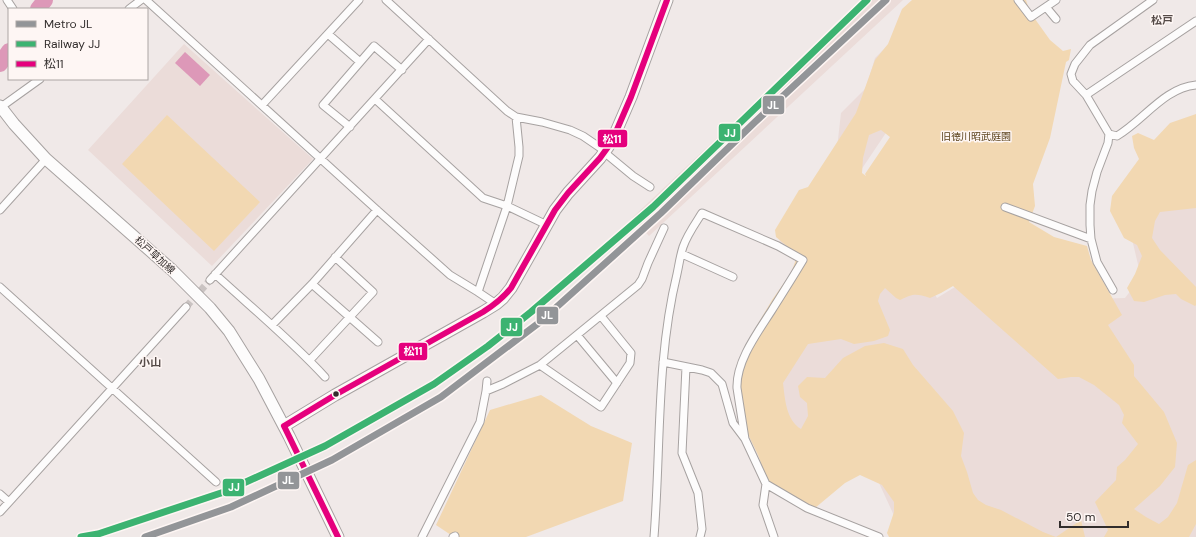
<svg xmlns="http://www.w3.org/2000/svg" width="1196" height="537" viewBox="0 0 1196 537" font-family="'DM Sans','Noto Sans JP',sans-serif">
	<rect width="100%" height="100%" fill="#f0e9e8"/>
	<path fill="#ebdcd9" d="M863,0H903L649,236L632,218Z
		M184,44L313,159L212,266L88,150Z
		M888,45L908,100L859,173L937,298L986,268L1090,299L1125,298L1141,277L1131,235L1196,126V537H895L897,522L879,483L859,471L812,505L758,341L807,257L779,242L801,204L837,148L841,113L866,88L875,58Z"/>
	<path fill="#f2d8b2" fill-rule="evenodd" d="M912,0H1026L1032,18L1035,19L1050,40L1063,51L1071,49L1069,60L1066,62L1050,138L1033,184L1035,206L1029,222L1054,237L1087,246L1091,260L1122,315L1108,325L1134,365V376L1164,412L1177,443L1175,467L1160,486L1134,509L1146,517L1159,524L1168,517L1177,503L1188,465L1196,460V524L1189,537H1104L1108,530L1095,502L1116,480L1117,467L1125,460L1138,444L1122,423L1124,415L1119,405L1094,385L1079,377H1071L1058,379L953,286L941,293L930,298C915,293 913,294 900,300L896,298L885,288L880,294L878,301L890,330L888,336L874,341L854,344L841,339L808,344L783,383C785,399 786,420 801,429L808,416L807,403L800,397L798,386L807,377L825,378L843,358L865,346L884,343L903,349L913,365L953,411L964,433L961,456L967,472L973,493L978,500L986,505L1001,510L1043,532L1056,537L1081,520L1085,537H889L887,533L894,512V502L882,485L860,475L845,483L815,508L803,503L767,480L758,455L743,424L737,371L749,339L772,300L791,273L795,262L796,254L776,237L775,230L799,190L808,187L856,113L875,60L888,44L902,9ZM881,130L890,137L865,174L866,176L862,173L863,158L869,135Z
		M1196,114V208L1160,212L1155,221L1152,238L1160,250L1196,287V305L1195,306L1181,299L1176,294L1165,295L1144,302L1134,301L1127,288L1135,274L1142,256L1137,245L1124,238L1110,211L1112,196L1139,159L1134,148L1132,136L1138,133L1154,140L1170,123Z
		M167,115L260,202L214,251L122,164Z
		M541,395L591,426L632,443L623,501L526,537H454L436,525L490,410Z"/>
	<path fill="#dd98b8" d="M185,52L210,75L200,86L175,63Z"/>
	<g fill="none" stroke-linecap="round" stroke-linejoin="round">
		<path stroke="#dd98b8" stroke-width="16" d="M38,9L45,0
			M0,64L9,51"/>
		<path stroke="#cac3c2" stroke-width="7" stroke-dasharray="7 3.5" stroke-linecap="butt" d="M186,307L210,280"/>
		<defs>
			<path id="street" d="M7,0L13,9
				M146,0L377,210L450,275L478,292L496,304
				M386,0L507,111L516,117L542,122L570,130L583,136L605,151
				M1018,0L1031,17L1056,0
				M1046,7L1056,19
				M129,9L141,0
				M328,34L360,62
				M1086,95L1196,21
				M375,99L483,198L507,206L547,225
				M262,105L359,0
				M1,107L40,79
				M350,127L323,105L374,46L402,70
				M1109,134L1117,136C1144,120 1164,88 1196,85
				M604,152L633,176L650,187
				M1005,207L1091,239
				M0,210L46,159
				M682,254L733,277
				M215,274C252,308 291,340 325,377
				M210,280L429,39
				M312,284L378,342
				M0,287L216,482
				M1113,290L1097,262L1091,239L1090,225V205L1092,191L1097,172L1108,143L1109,134L1086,95L1073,81L1071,74L1075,64L1090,45L1153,0
				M478,292L507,206L519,156V147L516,117
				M272,325L312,284L377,210
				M577,335L617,383
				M310,360L373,292L335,257
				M663,362L702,370L711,373L722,384L733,423L745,439L766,484L763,505L774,537
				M540,365L601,407L630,363L631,353L601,316
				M686,367L682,453L698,493L702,529L700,537
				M486,391L487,381
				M766,484L807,508L879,537
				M0,494L9,502
				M0,512L186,307
				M422,537L480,422L486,391L503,384L540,365L638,285L642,279L648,263L664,228
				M453,537L455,536
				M654,537C661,449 656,360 677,274C679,265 680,256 683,247C687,235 695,224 702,213L778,246L803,260C793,277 782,294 772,310C758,332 736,361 737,388L745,439"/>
			<path id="primary" d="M0,106L14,124L46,159L172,270L210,308L229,331L259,379L289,436L338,537
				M284,426L335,395L483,312L496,304L503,298L511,288L536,244L555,210L568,193L600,158L608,147L615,134L631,97L667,0"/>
		</defs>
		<use href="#street" stroke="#a7a2a1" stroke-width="9"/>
		<use href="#primary" stroke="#a7a2a1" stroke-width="13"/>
		<use href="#street" stroke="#fdfcfc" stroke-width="7"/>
		<use href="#primary" stroke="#fdfcfc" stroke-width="11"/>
		<defs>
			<path id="bus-1" d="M284,426L335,395L483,312C494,305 503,298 511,288L555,210L568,193L600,158L608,147L615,134L631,97L667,0
				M284,426L338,537"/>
		</defs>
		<use href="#bus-1" stroke="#fef6f4" stroke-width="9"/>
		<use href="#bus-1" stroke="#e5007d" stroke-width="6"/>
		<defs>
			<path id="rail-1" d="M81,537L98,534L224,492L325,446L434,384L488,346L531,312L653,207L867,0"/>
		</defs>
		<use href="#rail-1" stroke="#fef6f4" stroke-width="10"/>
		<use href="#rail-1" stroke="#3cb371" stroke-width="7"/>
		<defs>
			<path id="metro-1" d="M145,537L231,507L332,460L441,397L540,322L661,213L755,122L886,0"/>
		</defs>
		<use href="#metro-1" stroke="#fef6f4" stroke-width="10"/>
		<use href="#metro-1" stroke="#939598" stroke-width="7"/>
	</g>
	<circle fill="#322d2c" stroke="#fef6f4" stroke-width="1.5" cx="336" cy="394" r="3.5"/>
	<g text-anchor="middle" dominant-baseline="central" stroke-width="3" stroke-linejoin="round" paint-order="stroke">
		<g font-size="10" fill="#5c441d" stroke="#fef6f4">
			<text x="976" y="136">旧徳川昭武庭園</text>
		</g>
		<g font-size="10" fill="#322d2c" stroke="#fef6f4">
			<text transform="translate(155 255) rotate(42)">松戸草加線</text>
		</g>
		<g font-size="11" font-weight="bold" fill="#554b48" stroke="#fef6f4">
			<text x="1162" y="20">松戸</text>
			<text x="150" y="362">小山</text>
		</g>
	</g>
	<g stroke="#fef6f4" stroke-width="1.5">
		<rect x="762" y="95" width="23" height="20" rx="4" fill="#939598"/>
		<rect x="718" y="123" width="23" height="19" rx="4" fill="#3cb371"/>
		<rect x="597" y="129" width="31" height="19" rx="4" fill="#e5007d"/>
		<rect x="536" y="306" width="23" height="19" rx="4" fill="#939598"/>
		<rect x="500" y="317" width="23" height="20" rx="4" fill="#3cb371"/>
		<rect x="398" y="342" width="30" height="19" rx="4" fill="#e5007d"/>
		<rect x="277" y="471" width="23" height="19" rx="4" fill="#939598"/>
		<rect x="222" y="478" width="23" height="19" rx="4" fill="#3cb371"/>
	</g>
	<g font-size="11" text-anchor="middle" font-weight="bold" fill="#fff">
		<text x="773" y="109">JL</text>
		<text x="730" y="137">JJ</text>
		<text x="612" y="143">松11</text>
		<text x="547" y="319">JL</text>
		<text x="512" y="331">JJ</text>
		<text x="413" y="355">松11</text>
		<text x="288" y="484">JL</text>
		<text x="234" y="491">JJ</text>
	</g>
	<rect x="8" y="8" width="140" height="72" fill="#fef6f4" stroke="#aca6a4"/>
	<rect x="16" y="21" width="20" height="6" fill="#939598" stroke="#aca6a4"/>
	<text x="44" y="28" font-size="12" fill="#322d2c">Metro JL</text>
	<rect x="16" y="41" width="20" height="6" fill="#3cb371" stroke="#aca6a4"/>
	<text x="44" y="48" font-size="12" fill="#322d2c">Railway JJ</text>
	<rect x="16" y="61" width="20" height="6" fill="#e5007d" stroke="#aca6a4"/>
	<text x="44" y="68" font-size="12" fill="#322d2c">松11</text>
	<path d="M1060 521v6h68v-6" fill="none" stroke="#322d2c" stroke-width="2"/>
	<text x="1066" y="521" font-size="12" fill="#322d2c" stroke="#fef6f4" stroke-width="3" paint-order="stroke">50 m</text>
</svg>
